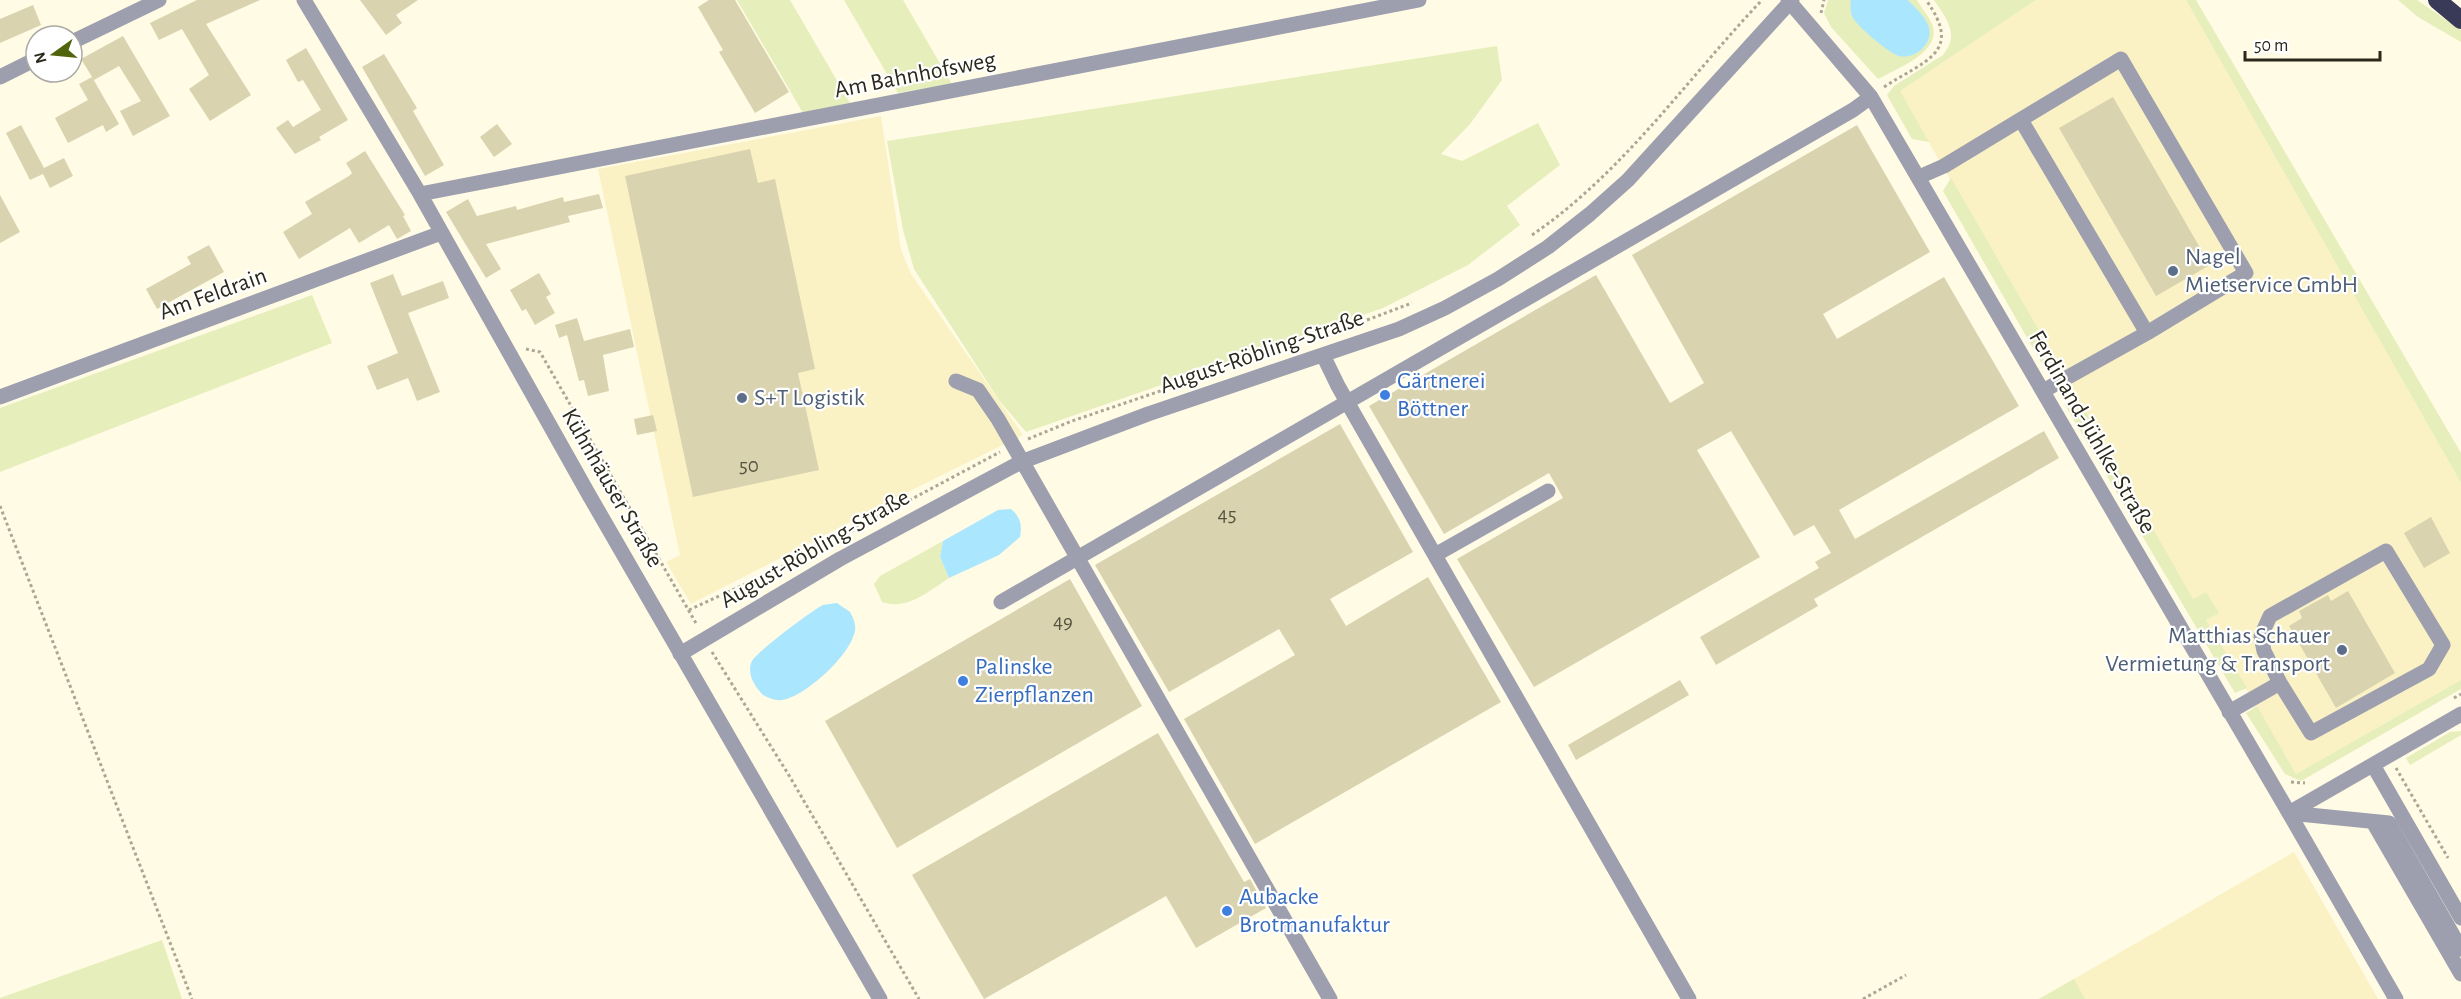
<svg xmlns="http://www.w3.org/2000/svg" width="2461" height="999" viewBox="0 0 2461 999" font-family="'Alegreya Sans',sans-serif">
	<rect width="100%" height="100%" fill="#fffbe5"/>
	<path fill="#faf2c5" d="M2036,0H2186L2461,483V680L2296,774L2206,620L2218,612L2206,592L2193,599L1899,91Z
		M881,116L901,250L911,274L1023,435L916,488L691,604L666,562L680,555L598,169Z
		M2294,852L2378,999H2039L2074,979Z"/>
	<path fill="#e6eebb" d="M737,0H790L850,103L803,113Z
		M844,0H903L952,84L898,93Z
		M1828,0H1917C1921,8 1928,15 1932,24C1943,52 1897,68 1878,79L1831,27L1824,13Z
		M1934,0H2036L1900,91L1929,142L1912,139L1887,95L1894,86L1943,55C1960,35 1947,19 1934,0Z
		M2186,0H2196L2461,453V483Z
		M2398,0H2417L2461,30V42L2418,17Z
		M1497,46L1502,80L1470,124L1441,154L1462,161L1538,123L1560,165L1507,206L1520,225L1468,265L1383,308L1026,432L999,400L914,269L903,230L887,141Z
		M1951,178L2059,365L2041,362L1943,191Z
		M312,295L332,343L0,472V408Z
		M2076,394L2193,599L2206,592L2219,613L2206,620L2247,688L2235,693L2065,405Z
		M943,541L940,557L949,578C929,591 907,611 882,602L874,584L880,576Z
		M2461,680V689L2301,781L2285,774L2246,713L2257,706L2296,774Z
		M2461,731V735L2410,765L2406,758L2450,732Z
		M162,940L182,999H0V998Z
		M2074,979L2085,999H2039Z"/>
	<path fill="#aae6fe" d="M1851,0H1908C1914,7 1925,16 1928,25C1935,42 1916,60 1899,56C1890,54 1857,26 1853,18C1850,13 1850,5 1851,0Z
		M1011,509C1021,518 1022,524 1020,537L999,555L949,578L940,557L943,541L998,510Z
		M837,603L850,612C853,617 856,624 855,630C852,654 805,697 782,700C775,701 769,698 763,695C755,687 746,673 752,661C758,651 811,611 823,605C827,604 832,604 837,603Z"/>
	<path fill="#d9d3af" d="M197,0H260L206,24L251,95L210,121L189,89L209,75L182,29L159,40L150,23Z
		M360,0H418L396,15L402,23L386,35Z
		M709,0H735L789,92L755,113L719,52L723,50L698,7Z
		M33,5L41,25L0,43V19Z
		M123,36L170,116L133,136L120,111L141,101L119,66L94,80L81,59Z
		M306,48L348,120L319,137L321,140L295,154L276,128L288,120L293,127L321,110L303,80L298,82L286,60Z
		M384,54L417,108L413,111L444,165L425,176L362,67Z
		M92,77L119,124L106,132L103,125L68,143L55,118L88,100L79,84Z
		M2113,97L2210,265L2156,296L2059,128Z
		M497,124L512,144L494,157L480,137Z
		M21,125L44,168L64,158L73,176L50,188L43,174L30,180L6,133Z
		M1857,125L1930,252L1823,314L1837,339L1944,277L2019,406L1839,510L1855,539L2044,431L2059,458L1814,599L1818,606L1716,665L1700,637L1819,568L1815,562L1831,553L1814,525L1794,536L1731,431L1697,450L1760,557L1534,687L1457,559L1563,498L1549,473L1444,534L1369,406L1596,275L1670,403L1704,383L1632,255Z
		M750,149L758,183L775,179L815,369L798,373L819,470L693,497L625,176Z
		M365,151L405,215L403,216L411,231L397,239L389,225L359,243L350,228L299,259L283,232L312,214L305,202L349,176L352,173L346,163Z
		M599,194L603,208L568,216L570,222L486,244L501,269L486,278L446,212L468,199L477,216L516,206L517,210L563,197L564,202Z
		M0,195L20,232L0,243Z
		M209,245L224,272L157,309L146,289L191,264L187,257Z
		M539,273L551,294L546,297L555,313L535,325L526,309L522,311L510,290Z
		M393,274L402,296L443,281L449,298L408,313L440,392L417,401L408,378L377,390L367,366L398,353L370,283Z
		M577,318L584,341L630,329L634,347L603,355L609,391L588,396L584,380L579,381L567,335L559,338L555,325Z
		M653,415L657,431L637,435L634,419Z
		M1340,424L1413,552L1330,599L1346,626L1428,577L1501,702L1255,844L1184,719L1295,655L1279,629L1169,692L1095,565Z
		M2431,517L2450,553L2424,568L2404,533Z
		M1070,579L1142,706L897,848L825,721Z
		M2348,591L2395,673L2336,708L2289,626L2302,618L2299,611L2328,595L2331,601Z
		M1680,680L1689,695L1576,760L1568,745Z
		M1158,733L1244,882L1250,879L1266,908L1196,948L1166,896L984,999L912,875Z"/>
	<g fill="none" stroke-linecap="round" stroke-linejoin="round">
		<path stroke="#aba794" stroke-width="3" stroke-dasharray="3 3" stroke-linecap="butt" d="M1821,13L1824,0
			M1884,87C1925,60 1964,53 1926,0
			M1532,235C1623,173 1687,79 1762,0
			M1367,320L1412,303
			M526,349L540,352L697,625
			M1028,439L1072,421L1225,369
			M0,506L192,999
			M689,610L799,559L1000,452
			M712,652L790,777L919,999
			M2454,698L2461,694
			M2396,768L2448,858
			M2291,782L2305,783
			M1863,999L1906,975"/>
		<path stroke="#9d9fae" stroke-width="15" d="M304,0L420,194L589,495L880,999
			M1788,0L1871,97L2289,813L2461,714
			M72,42L159,0
			M0,77L36,59
			M1919,177L1944,166L2121,59L2246,273L2147,333L2021,120
			M420,194L1419,0
			M1323,355L1338,386L1689,999
			M956,381L978,390L998,419L1330,999
			M2043,391L2147,333
			M0,397L441,233
			M1435,555L1548,491
			M1001,602L1853,110L1871,97
			M680,654L840,559L1021,462L1148,414L1399,329L1445,308L1498,279L1548,247L1590,214L1628,180L1792,0
			M2229,712L2280,683L2264,651L2261,636L2270,616L2386,551L2443,645L2429,669L2311,733L2280,683
			M2373,765L2461,918
			M2289,813L2389,823L2461,949
			M2289,813L2396,999
			M2373,822L2461,974"/>
		<path stroke="#383a57" stroke-width="18" d="M2437,0L2461,20"/>
	</g>
	<g fill="#5c6f8a" stroke="#fff" stroke-width="2">
		<circle cx="2173" cy="271" r="6"/>
		<circle cx="742" cy="398" r="6"/>
		<circle cx="2342" cy="650" r="6"/>
	</g>
	<g fill="#3f7fe0" stroke="#fff" stroke-width="2">
		<circle cx="1385" cy="395" r="6"/>
		<circle cx="963" cy="681" r="6"/>
		<circle cx="1227" cy="911" r="6"/>
	</g>
	<g text-anchor="middle" dominant-baseline="central" stroke-width="4.5" stroke-linejoin="round" paint-order="stroke">
		<g font-size="21" fill="#565440">
			<text x="749" y="465">50</text>
			<text x="1227" y="514">45</text>
			<text x="1063" y="621">49</text>
		</g>
		<g font-size="24" fill="#2b291b" stroke="#fff">
			<text transform="translate(915 75) rotate(-11)">Am Bahnhofsweg</text>
			<text transform="translate(213 294) rotate(-20)">Am Feldrain</text>
			<text transform="translate(1262 352) rotate(-19)">August-Röbling-Straße</text>
			<text transform="translate(2092 432) rotate(60)">Ferdinand-Jühlke-Straße</text>
			<text transform="translate(612 488) rotate(60)">Kühnhäuser Straße</text>
			<text transform="translate(815 549) rotate(-30)">August-Röbling-Straße</text>
		</g>
		<g font-size="24" fill="#4e5e75" stroke="#fff" text-anchor="start">
			<text x="2185" y="257">Nagel<tspan x="2185" dy="28">Mietservice GmbH</tspan></text>
			<text x="754" y="398">S+T Logistik</text>
			<text x="2330" y="636" text-anchor="end">Matthias Schauer<tspan x="2330" dy="28">Vermietung &amp; Transport</tspan></text>
		</g>
		<g font-size="24" fill="#366cbe" stroke="#fff" text-anchor="start">
			<text x="1397" y="381">Gärtnerei<tspan x="1397" dy="28">Böttner</tspan></text>
			<text x="975" y="667">Palinske<tspan x="975" dy="28">Zierpflanzen</tspan></text>
			<text x="1239" y="897">Aubacke<tspan x="1239" dy="28">Brotmanufaktur</tspan></text>
		</g>
	</g>
	<g transform="translate(54 54) rotate(255)"><circle r="28" fill="#ffffff" stroke="#aaa9a4" stroke-width="1.5"/>
	<path d="M0-4.5L10 22L0 15L-10 22Z" fill="#50630d"/>
	<text y="-9" font-size="16" font-weight="bold" text-anchor="middle" fill="#2b291b">N</text>
	</g>
	<path d="M2245 51v9h135v-9" fill="none" stroke="#2b291b" stroke-width="3"/>
	<text x="2254" y="51" font-size="18" fill="#2b291b" stroke="#ffffff" stroke-width="4.5" paint-order="stroke">50 m</text>
</svg>
